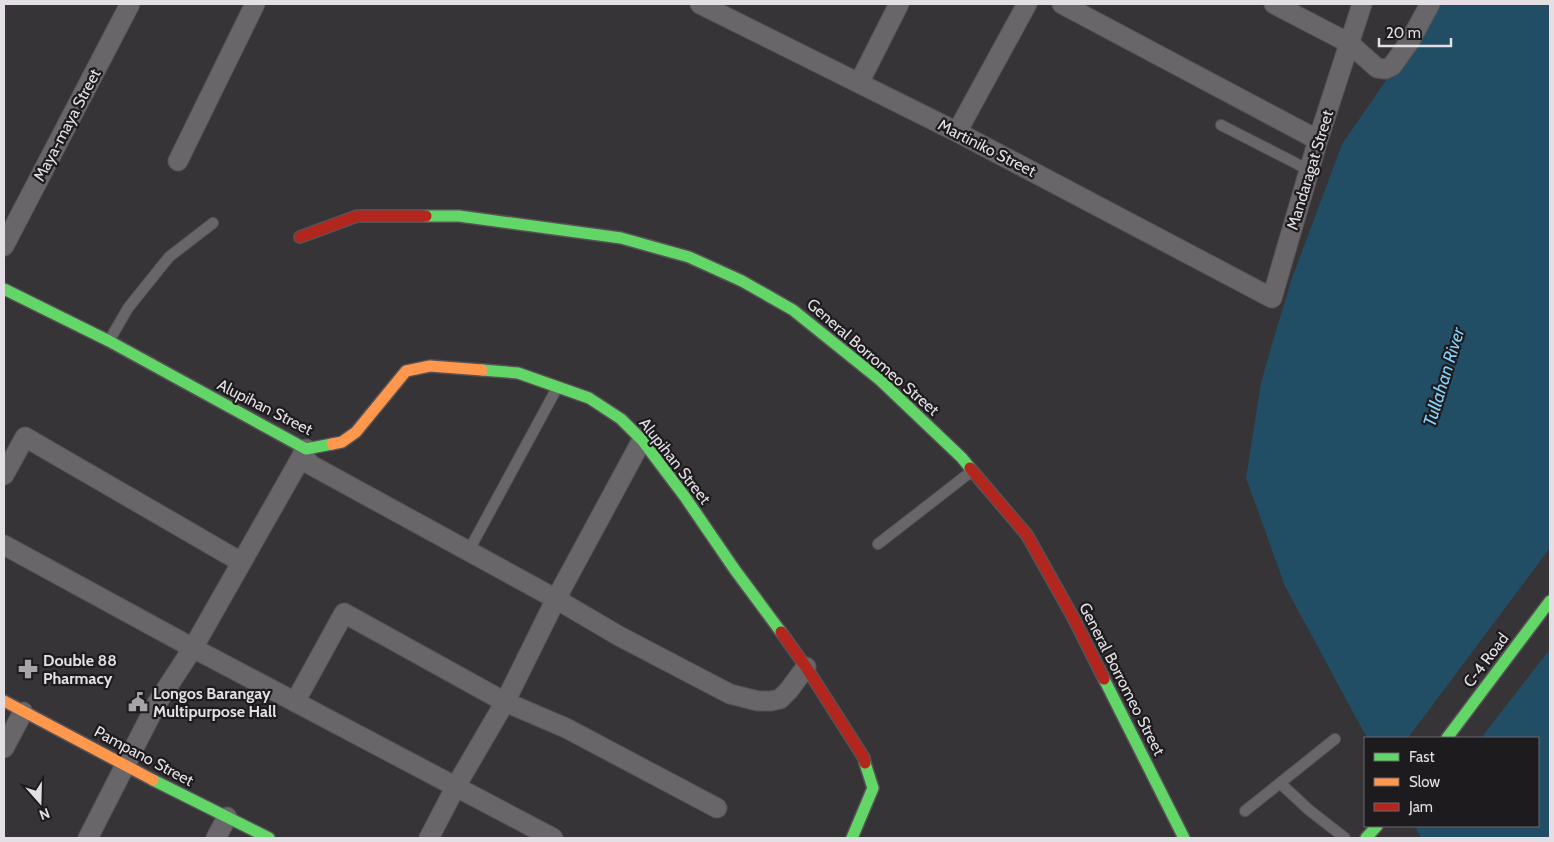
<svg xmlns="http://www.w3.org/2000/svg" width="1554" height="842" viewBox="0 0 1554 842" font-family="Cabin,sans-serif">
	<rect width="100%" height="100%" fill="#373438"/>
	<path fill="#214d65" d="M1439,4H1550V838H1421L1415,826H1538V738H1367L1285,586L1246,478L1261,383L1272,344L1291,281L1342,144Z"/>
	<path fill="#373438" d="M1550,548V649L1481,738H1408Z"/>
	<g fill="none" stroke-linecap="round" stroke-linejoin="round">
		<defs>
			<path id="lane" d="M1221,125L1309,170
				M109,341L128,308L169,257L213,223
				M878,544L972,471
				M468,552L557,388
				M1280,783L1309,810L1345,838
				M1245,811L1335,739"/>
			<path id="street" d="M700,4L957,132L1272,298L1318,140L1362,4
				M1062,4L1318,140
				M1274,4L1349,43L1377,68L1385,69L1392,66L1410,41L1430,4
				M859,83L899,4
				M957,132L1027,4
				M178,161L255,4
				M4,246L130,4
				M302,455L311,465L556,599L619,636L730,694L758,701H771L780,699L789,690L806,667
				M4,475L25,437L241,562
				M4,545L193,648L553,838
				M295,702L344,613L505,702L566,728L717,808
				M4,748L23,712
				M88,838L157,703L193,648L306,449
				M216,838L227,817
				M429,838L456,786L505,702L556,599L642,440"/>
			<path id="fast" d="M426,216H459L621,238L689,257L742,281L793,310L880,380L962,458L970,468
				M4,289L109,341L306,449L332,444
				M482,370L518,373L589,398L621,419L642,440L685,497L735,570L781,632
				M1104,679L1184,838
				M1447,738L1550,601
				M153,780L269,838
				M852,838L873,788L865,763
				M1366,838L1377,826"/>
			<path id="slow" d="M332,444L342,442L356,432L406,371L430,366L482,370
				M4,701L153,780"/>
			<path id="jam" d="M300,237L357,216H426
				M970,468L1027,535L1074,619L1104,679
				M781,632L806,667L864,758L865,763"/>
		</defs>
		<use href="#lane" stroke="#565357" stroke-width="12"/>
		<use href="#street" stroke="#565357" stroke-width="21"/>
		<use href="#fast" stroke="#565357" stroke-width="14"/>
		<use href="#slow" stroke="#565357" stroke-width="14"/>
		<use href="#jam" stroke="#565357" stroke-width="14"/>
		<use href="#lane" stroke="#69666a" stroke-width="10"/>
		<use href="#street" stroke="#69666a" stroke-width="19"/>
		<use href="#fast" stroke="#63d668" stroke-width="11"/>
		<use href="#slow" stroke="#ff974d" stroke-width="11"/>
		<use href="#jam" stroke="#b3261e" stroke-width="11"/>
	</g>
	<defs>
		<symbol id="pharmacy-bare" viewBox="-9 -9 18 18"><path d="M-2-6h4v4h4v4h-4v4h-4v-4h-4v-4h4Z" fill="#a7a3a8" stroke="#1d1b1e" stroke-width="2.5" paint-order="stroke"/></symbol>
		<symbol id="civic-bare" viewBox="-9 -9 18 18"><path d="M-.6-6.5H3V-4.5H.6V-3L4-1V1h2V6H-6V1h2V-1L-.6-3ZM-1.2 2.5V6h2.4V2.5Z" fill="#a7a3a8" stroke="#1d1b1e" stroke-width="2.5" paint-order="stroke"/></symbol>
	</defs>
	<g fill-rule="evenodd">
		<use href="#pharmacy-bare" x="14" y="655" width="28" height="28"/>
		<use href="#civic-bare" x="124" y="688" width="28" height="28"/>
	</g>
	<g text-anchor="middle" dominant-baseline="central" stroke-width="4.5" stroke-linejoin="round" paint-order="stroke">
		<g font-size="16" fill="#e3dfe5" stroke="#1d1b1e">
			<text transform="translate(67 125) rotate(-62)">Maya-maya Street</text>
			<text transform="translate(987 148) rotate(27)">Martiniko Street</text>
			<text transform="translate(1310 170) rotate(-73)">Mandaragat Street</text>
			<text transform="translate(873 357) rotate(41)">General Borromeo Street</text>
			<text transform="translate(265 407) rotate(27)">Alupihan Street</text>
			<text transform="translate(675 461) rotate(52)">Alupihan Street</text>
			<text transform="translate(1486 660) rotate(-53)">C-4 Road</text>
			<text transform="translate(1122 679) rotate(63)">General Borromeo Street</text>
			<text transform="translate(144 756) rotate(28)">Pampano Street</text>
		</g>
		<g font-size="16" font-weight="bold" fill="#e3dfe5" stroke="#1d1b1e" text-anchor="start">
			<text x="43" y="660">Double 88<tspan x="43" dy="18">Pharmacy</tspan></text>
			<text x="153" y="693">Longos Barangay<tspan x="153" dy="18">Multipurpose Hall</tspan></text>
		</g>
		<g font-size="18" font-style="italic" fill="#85d1fc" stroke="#1d1b1e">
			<text transform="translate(1444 377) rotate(-73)">Tullahan River</text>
		</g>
	</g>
	<rect width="1554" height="842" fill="none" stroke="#e3dfe5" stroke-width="10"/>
	<rect x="1364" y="737" width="175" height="90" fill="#1d1b1e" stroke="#6c696e"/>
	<rect x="1374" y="753" width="25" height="8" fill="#63d668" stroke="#6c696e"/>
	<text x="1409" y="762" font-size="15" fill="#e3dfe5">Fast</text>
	<rect x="1374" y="778" width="25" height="8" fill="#ff974d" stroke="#6c696e"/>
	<text x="1409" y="787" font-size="15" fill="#e3dfe5">Slow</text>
	<rect x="1374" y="803" width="25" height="8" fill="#b3261e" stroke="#6c696e"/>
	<text x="1409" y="812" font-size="15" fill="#e3dfe5">Jam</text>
	<g transform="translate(40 802) rotate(160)" stroke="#1d1b1e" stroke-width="4" paint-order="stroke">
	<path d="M0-4L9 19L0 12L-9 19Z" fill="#e3dfe5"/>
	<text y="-8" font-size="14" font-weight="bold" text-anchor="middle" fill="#e3dfe5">N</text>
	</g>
	<path d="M1379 38v8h72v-8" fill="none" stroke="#e3dfe5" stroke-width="2.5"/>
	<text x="1386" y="38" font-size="15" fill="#e3dfe5" stroke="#1d1b1e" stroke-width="4" paint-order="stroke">20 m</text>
</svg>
